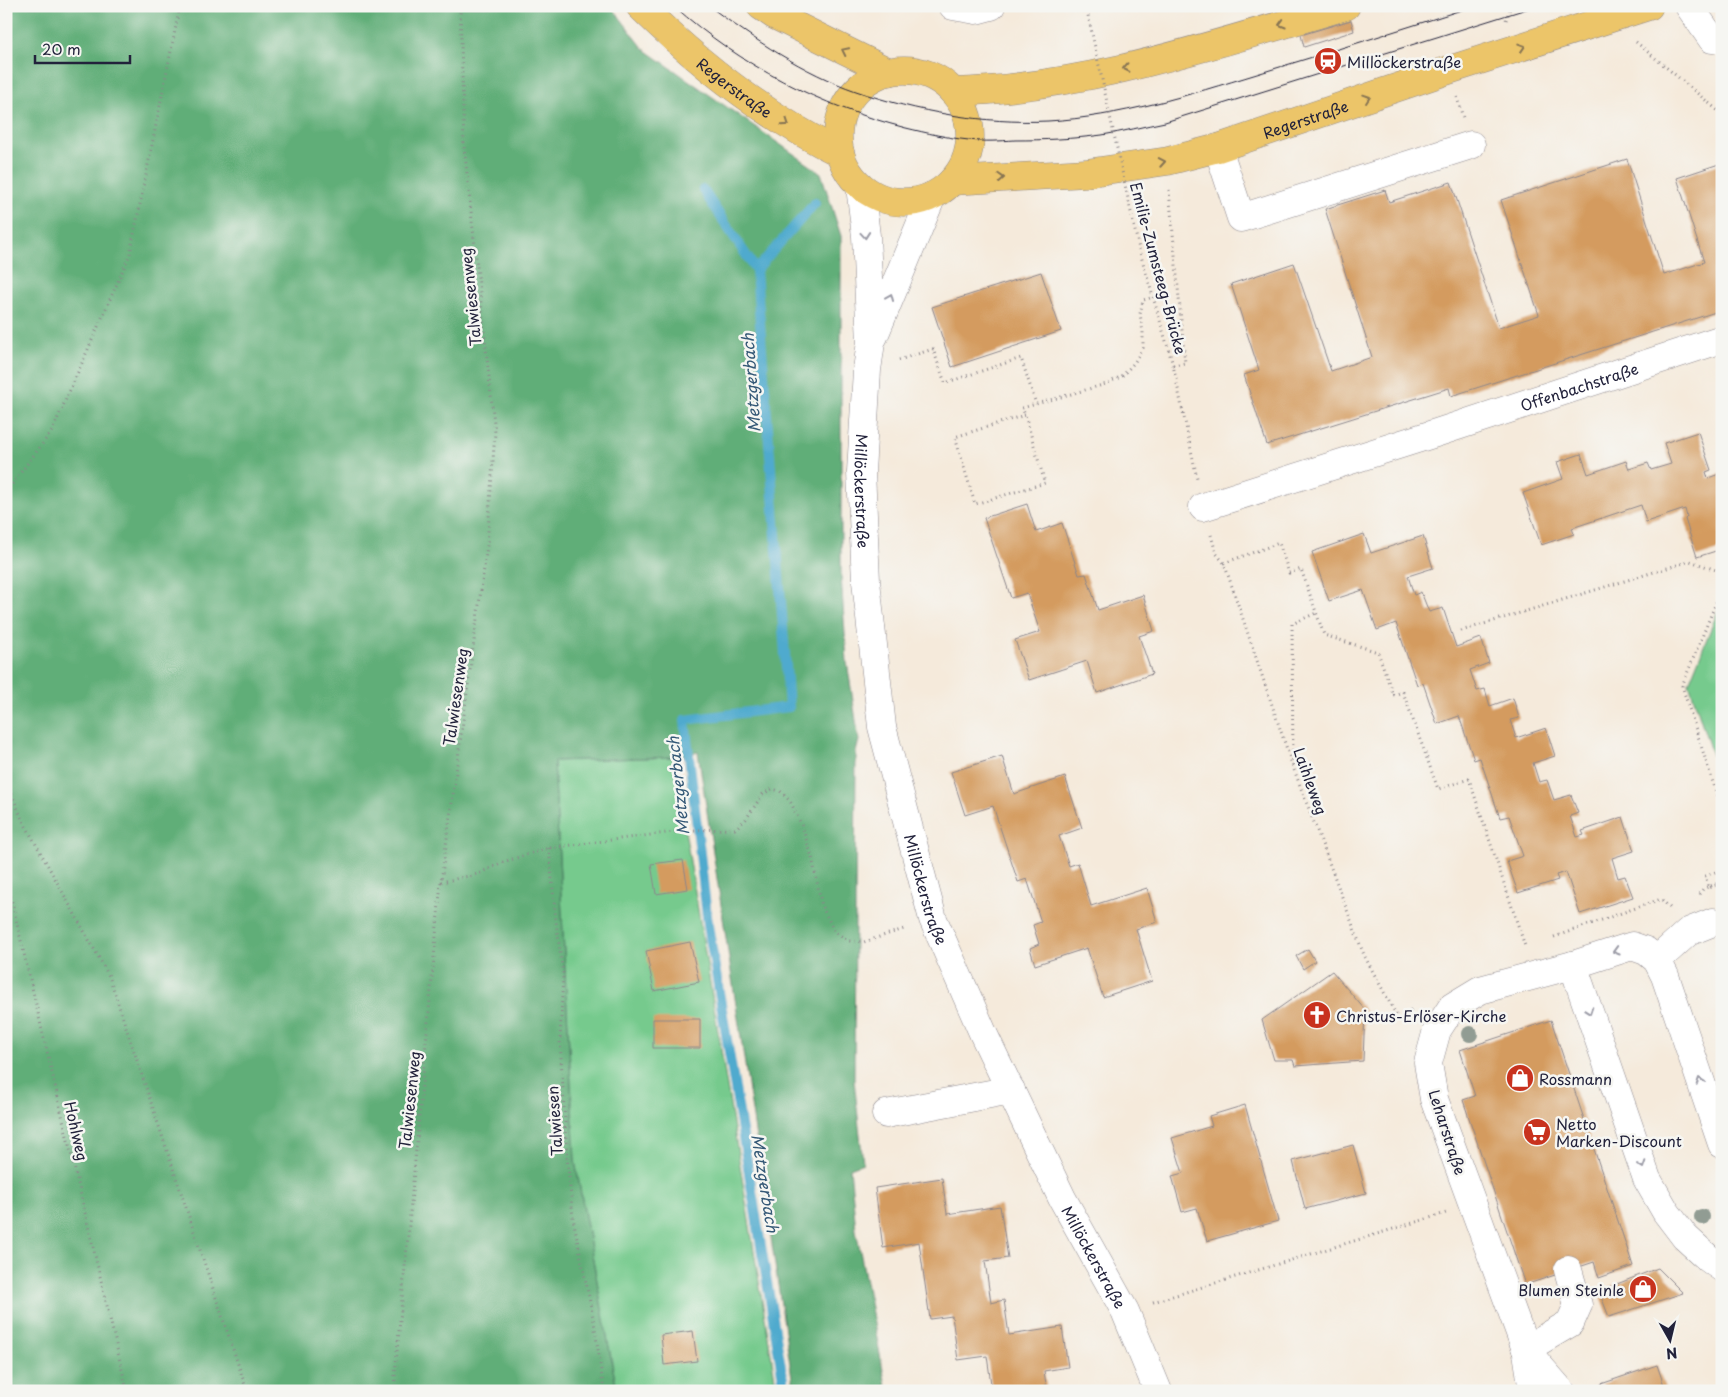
<svg xmlns="http://www.w3.org/2000/svg" width="1728" height="1397" viewBox="0 0 1728 1397" font-family="'Playpen Sans',sans-serif">
	<rect width="100%" height="100%" fill="#f6f6f2"/>
	<filter id="ink" filterUnits="userSpaceOnUse"><feTurbulence type="fractalNoise" baseFrequency=".02" numOctaves="2"/><feDisplacementMap in="SourceGraphic" scale="10" xChannelSelector="R" yChannelSelector="G"/><feConvolveMatrix kernelMatrix="1 2 1 2 8 2 1 2 1" color-interpolation-filters="sRGB"/></filter>
	<filter id="wash" filterUnits="userSpaceOnUse"><feTurbulence type="fractalNoise" baseFrequency=".0096" numOctaves="4" result="noise"/><feDisplacementMap in="SourceGraphic" scale="20" xChannelSelector="R" yChannelSelector="G"/><feGaussianBlur stdDeviation="1.12" result="paint"/><feColorMatrix in="noise" values="0 0 0 0 0 0 0 0 0 0 0 0 0 0 0 0 0 1.4 0 .05"/><feComposite in="paint" operator="in"/></filter>
	<g filter="url(#wash)">
		<rect width="100%" height="100%" fill="#f5eadb"/>
		<path fill="#76ca8d" stroke="#4c7664" d="M1722,601V786L1689,683Z
			M673,757L777,1391H617L575,1161L554,761Z"/>
		<path fill="#60ae78" stroke="#41685a" d="M6,6H611L644,49L821,173L841,236V576L847,662L859,740L856,752L854,1080L863,1163L850,1168L856,1230L887,1391H794L698,752L673,757L554,761L575,1161L617,1391H6Z"/>
		<g fill="none" stroke-linecap="round" stroke-linejoin="round">
			<path stroke="#50aace" stroke-width="10" d="M703,190L756,270L789,707L685,720L708,925L785,1391
				M756,270L815,203"/>
		</g>
		<g id="blocks">
			<path fill="#d49b5f" d="M1351,20L1354,31L1304,47L1301,35Z
				M1627,159L1664,275L1704,262L1677,178L1722,163V310L1451,396L1449,388L1267,445L1244,375L1259,370L1231,284L1294,263L1331,371L1372,357L1325,209L1385,190L1389,202L1451,182L1499,328L1539,315L1501,200Z
				M1041,272L1061,331L952,367L932,307Z
				M1698,432L1711,470L1706,472L1708,478L1722,473V549L1697,557L1685,519L1687,517L1685,509L1646,522L1641,505L1572,528L1574,534L1541,545L1523,493L1563,479L1557,462L1581,454L1588,474L1626,461L1629,469L1648,463L1651,470L1671,464L1664,443Z
				M1027,504L1036,532L1062,523L1079,575L1086,574L1098,610L1143,595L1154,631L1139,636L1152,674L1097,693L1087,661L1029,680L1015,640L1040,632L1027,593L1011,598L984,518Z
				M1364,534L1371,553L1423,536L1433,568L1408,576L1414,595L1421,592L1429,612L1443,608L1456,647L1481,638L1489,663L1470,670L1477,691L1485,689L1490,706L1513,698L1519,718L1510,720L1516,738L1546,728L1555,756L1533,763L1539,782L1547,780L1554,800L1571,795L1578,813L1570,816L1577,837L1584,835L1582,831L1623,817L1634,851L1612,858L1618,878L1625,876L1633,897L1580,914L1566,872L1556,875L1558,880L1518,893L1507,861L1523,856L1509,816L1500,818L1480,758L1474,760L1459,716L1437,724L1423,683L1417,685L1396,623L1377,630L1363,590L1329,601L1312,552Z
				M1002,756L1014,794L1065,777L1082,828L1059,836L1069,866L1078,863L1091,906L1147,888L1157,922L1136,929L1152,981L1103,997L1087,948L1035,965L1030,948L1039,944L1033,925L1041,922L1027,879L1018,882L993,806L965,815L951,772Z
				M683,860L688,889L656,894L651,864Z
				M690,942L699,982L654,991L646,951Z
				M1308,949L1315,961L1303,969L1296,956Z
				M1332,971L1365,1010L1363,1061L1295,1066L1293,1060H1274L1262,1020Z
				M653,1019H700V1048H653Z
				M1551,1020L1633,1266L1599,1278L1594,1262L1525,1285L1463,1100L1475,1096L1460,1050Z
				M1245,1105L1278,1221L1207,1241L1197,1208L1182,1212L1172,1176L1183,1173L1172,1138L1212,1126L1209,1116Z
				M1353,1145L1366,1193L1305,1209L1293,1161Z
				M942,1178L947,1214L1000,1206L1008,1258L985,1261L991,1303L1004,1300L1009,1335L1062,1327L1068,1367L1044,1371L1047,1391H992L987,1356L958,1360L952,1316L930,1319L919,1242L883,1248L875,1188Z
				M1658,1268L1683,1293L1609,1317L1599,1291Z
				M693,1331L697,1361L664,1365L661,1335Z
				M1657,1365L1666,1391H1603L1601,1384Z"/>
		</g>
	</g>
	<g filter="url(#ink)">
		<use href="#blocks" fill-opacity="0" stroke="#8c868b" stroke-width="1"/>
		<g fill="none" stroke-linecap="round" stroke-linejoin="round">
			<defs>
				<g id="minor">
					<path d="M953,6L976,10L991,6"/>
					<path d="M1689,6L1712,39L1722,36"/>
					<path d="M1218,148L1241,218L1471,145"/>
					<path id="s1" d="M860,186L866,236L871,342L867,370L861,472L866,581L882,727L933,919L983,1033L1062,1198L1125,1311L1158,1391"/>
					<path d="M874,336L932,196"/>
					<path id="s2" d="M1203,507L1436,433L1722,339"/>
					<path d="M1657,960L1688,932L1713,922"/>
					<path d="M1573,965L1647,1179L1666,1212L1685,1237L1708,1258L1722,1268"/>
					<path d="M886,1114L1011,1090"/>
					<path d="M1526,1349L1570,1323L1578,1305L1568,1270"/>
					<path d="M1527,1352L1561,1391"/>
					<path d="M1533,1391L1527,1352L1434,1099L1428,1063L1437,1030L1452,1007L1480,990L1573,965L1632,946L1646,951L1657,960L1665,976L1722,1144"/>
				</g>
				<g id="major">
					<path id="s3" d="M640,6C699,64 765,116 840,153"/>
					<path d="M761,6L774,15L889,72"/>
					<circle cx="904" cy="136" r="66"/>
					<path d="M953,92C1089,88 1217,43 1346,6"/>
					<path id="s4" d="M952,181L1086,173L1168,161L1218,148L1449,70L1649,6"/>
				</g>
			</defs>
			<use href="#minor" stroke="#8c868b" stroke-width="29"/>
			<use href="#major" stroke="#8c868b" stroke-width="29"/>
			<path stroke="#8c868b" stroke-width="3" stroke-dasharray="1 4" stroke-linecap="butt" d="M1416,10L1429,6
				M1506,20L1511,6
				M1636,42L1722,114
				M1457,97L1463,118
				M1169,190L1185,363L1173,365
				M1139,249L1173,365L1197,478
				M899,360L933,349L945,383L1021,358L1036,404
				M1025,415L955,437L975,504L1045,483L1025,415L1022,408L1106,384L1122,376L1134,363L1143,348V332L1140,314L1143,300L1154,297
				M6,492L52,431L130,254L180,6
				M1211,535L1216,553L1224,563L1293,767L1364,955L1399,1020L1408,1022
				M1224,563L1279,543L1289,573L1301,569L1324,635L1378,652L1393,695L1403,692L1438,789L1469,779L1525,946
				M1722,588L1682,686L1722,811
				M1461,631L1690,561L1722,572
				M1293,765L1292,624L1316,613
				M6,780L22,819L109,976L247,1391
				M549,848L556,921L563,974L560,1040L567,1155L573,1218L594,1322L604,1391
				M6,877L127,1391
				M441,882L478,874L503,862L549,848L690,830L735,829L746,819L763,794L772,789L780,791L790,801L802,826L812,857L822,907L835,932L849,941L864,942L904,929
				M1699,894L1703,889L1721,882L1718,871L1705,876L1709,888L1722,883
				M1554,937L1661,899L1670,908
				M1399,1020L1414,1007
				M1153,1302L1446,1213
				M395,1391V1374L441,882L487,546L495,432L464,146L460,6"/>
			<use href="#minor" stroke="#fff" stroke-width="28"/>
			<use href="#major" stroke="#ecc569" stroke-width="28"/>
			<path stroke="#22223b" stroke-width="1" d="M674,6C741,66 820,106 906,128C927,133 948,138 969,140C984,142 1000,141 1015,140C1044,140 1073,139 1102,135C1123,132 1144,126 1165,122L1536,6
				M709,6C753,39 804,73 856,91C917,112 984,124 1048,121C1120,117 1188,95 1257,74C1330,52 1402,29 1474,6"/>
			<path stroke="#8c868b" stroke-width="3" stroke-dasharray="1 4" stroke-linecap="butt" d="M1086,6L1139,249"/>
		</g>
		<g fill="#919c93">
			<circle cx="1470" cy="1034" r="8"/>
			<circle cx="1702" cy="1217" r="8"/>
		</g>
		<defs><path id="oneway-chevron" d="M-2-3.5L2.5 0L-2 3.5" fill="none" stroke-width="1.6" stroke-linecap="round" stroke-linejoin="round" transform="scale(1.25)"/></defs>
		<g stroke="#877452">
			<use href="#oneway-chevron" transform="translate(1282 24) rotate(164)"/>
			<use href="#oneway-chevron" transform="translate(1522 47) rotate(-18)"/>
			<use href="#oneway-chevron" transform="translate(845 51) rotate(-154)"/>
			<use href="#oneway-chevron" transform="translate(1126 68) rotate(168)"/>
			<use href="#oneway-chevron" transform="translate(1367 98) rotate(-19)"/>
			<use href="#oneway-chevron" transform="translate(786 123) rotate(34)"/>
			<use href="#oneway-chevron" transform="translate(1162 162) rotate(-10)"/>
			<use href="#oneway-chevron" transform="translate(1001 178) rotate(-3)"/>
		</g>
		<g stroke="#9c9ca7">
			<use href="#oneway-chevron" transform="translate(865 235) rotate(85)"/>
			<use href="#oneway-chevron" transform="translate(890 297) rotate(-67)"/>
			<use href="#oneway-chevron" transform="translate(1616 951) rotate(164)"/>
			<use href="#oneway-chevron" transform="translate(1589 1011) rotate(71)"/>
			<use href="#oneway-chevron" transform="translate(1700 1081) rotate(-109)"/>
			<use href="#oneway-chevron" transform="translate(1642 1165) rotate(71)"/>
		</g>
	</g>
	<defs>
		<symbol id="station-disc" viewBox="-11 -11 22 22"><circle r="9.5" fill="#c8321e" stroke="#f6f6f2"/><path d="M-3-6H3Q5-6 5-4V2Q5 4 3 4L4.5 6H3L1.5 4h-3L-3 6H-4.5L-3 4Q-5 4-5 2V-4Q-5-6-3-6ZM-3.5-4v3h7v-3ZM-3.5 1v1.5H-2V1ZM2 1v1.5H3.5V1Z" fill="#fff"/></symbol>
		<symbol id="church-disc" viewBox="-11 -11 22 22"><circle r="9.5" fill="#c8321e" stroke="#f6f6f2"/><path d="M-1.2-6h2.4v3.5h3.3v2.4h-3.3V6h-2.4V-.1h-3.3v-2.4h3.3Z" fill="#fff"/></symbol>
		<symbol id="shop-disc" viewBox="-11 -11 22 22"><circle r="9.5" fill="#c8321e" stroke="#f6f6f2"/><path d="M-5-2.5h2.3a2.7 3.5 0 0 1 5.4 0H5L5.5 6h-11ZM-1.5-2.5h3a1.5 2.3 0 0 0-3 0Z" fill="#fff"/></symbol>
		<symbol id="supermarket-disc" viewBox="-11 -11 22 22"><circle r="9.5" fill="#c8321e" stroke="#f6f6f2"/><path d="M-6-5.5h2.5l.6 2H6L4.5 2H-2.5L-4.4-4H-6ZM-1.5 3.2a1.3 1.3 0 1 0 .1 0ZM3 3.2a1.3 1.3 0 1 0 .1 0Z" fill="#fff"/></symbol>
	</defs>
	<g fill-rule="evenodd">
		<use href="#station-disc" x="1312" y="45" width="32" height="32"/>
		<use href="#church-disc" x="1301" y="999" width="32" height="32"/>
		<use href="#shop-disc" x="1504" y="1062" width="32" height="32"/>
		<use href="#supermarket-disc" x="1521" y="1116" width="32" height="32"/>
		<use href="#shop-disc" x="1627" y="1273" width="32" height="32"/>
	</g>
	<g text-anchor="middle" dominant-baseline="central" stroke-width="5" stroke-linejoin="round" paint-order="stroke">
		<g font-size="15" fill="#22223b" stroke="#f6f6f2" text-anchor="start">
			<text x="1347" y="61">Millöckerstraße</text>
			<text x="1336" y="1015">Christus-Erlöser-Kirche</text>
			<text x="1539" y="1078">Rossmann</text>
			<text x="1556" y="1123">Netto<tspan x="1556" dy="17">Marken-Discount</tspan></text>
			<text x="1624" y="1289" text-anchor="end">Blumen Steinle</text>
		</g>
		<g font-size="15" fill="#22223b" stroke="#f6f6f2">
			<text stroke="none"><textPath href="#s3" startOffset="125">Regerstraße</textPath></text>
			<text stroke="none"><textPath href="#s4" startOffset="361">Regerstraße</textPath></text>
			<text transform="translate(1159 268) rotate(75)">Emilie-Zumsteeg-Brücke</text>
			<text transform="translate(470 297) rotate(-96)">Talwiesenweg</text>
			<text stroke="none"><textPath href="#s2" startOffset="395">Offenbachstraße</textPath></text>
			<text stroke="none"><textPath href="#s1" startOffset="306">Millöckerstraße</textPath></text>
			<text transform="translate(455 697) rotate(-82)">Talwiesenweg</text>
			<text transform="translate(1311 781) rotate(70)">Laihleweg</text>
			<text stroke="none"><textPath href="#s1" startOffset="711">Millöckerstraße</textPath></text>
			<text transform="translate(409 1100) rotate(-84)">Talwiesenweg</text>
			<text transform="translate(554 1121) rotate(-94)">Talwiesen</text>
			<text transform="translate(77 1131) rotate(77)">Hohlweg</text>
			<text transform="translate(1448 1132) rotate(72)">Leharstraße</text>
			<text stroke="none"><textPath href="#s1" startOffset="1116">Millöckerstraße</textPath></text>
		</g>
		<g font-size="16" font-style="italic" fill="#345876" stroke="#f6f6f2">
			<text transform="translate(750 383) rotate(-94)">Metzgerbach</text>
			<text transform="translate(677 786) rotate(-96)">Metzgerbach</text>
			<text transform="translate(766 1183) rotate(81)">Metzgerbach</text>
		</g>
	</g>
	<rect width="1728" height="1397" fill="none" stroke="#f6f6f2" stroke-width="25"/>
	<g transform="translate(1670 1340) rotate(172)" stroke="#f6f6f2" stroke-width="4" paint-order="stroke">
	<path d="M0-4L9 19L0 12L-9 19Z" fill="#22223b"/>
	<text y="-8" font-size="14" font-weight="bold" text-anchor="middle" fill="#22223b">N</text>
	</g>
	<path d="M35 55v8h95v-8" fill="none" stroke="#22223b" stroke-width="2.5"/>
	<text x="42" y="55" font-size="15" fill="#22223b" stroke="#f6f6f2" stroke-width="4" paint-order="stroke">20 m</text>
</svg>
